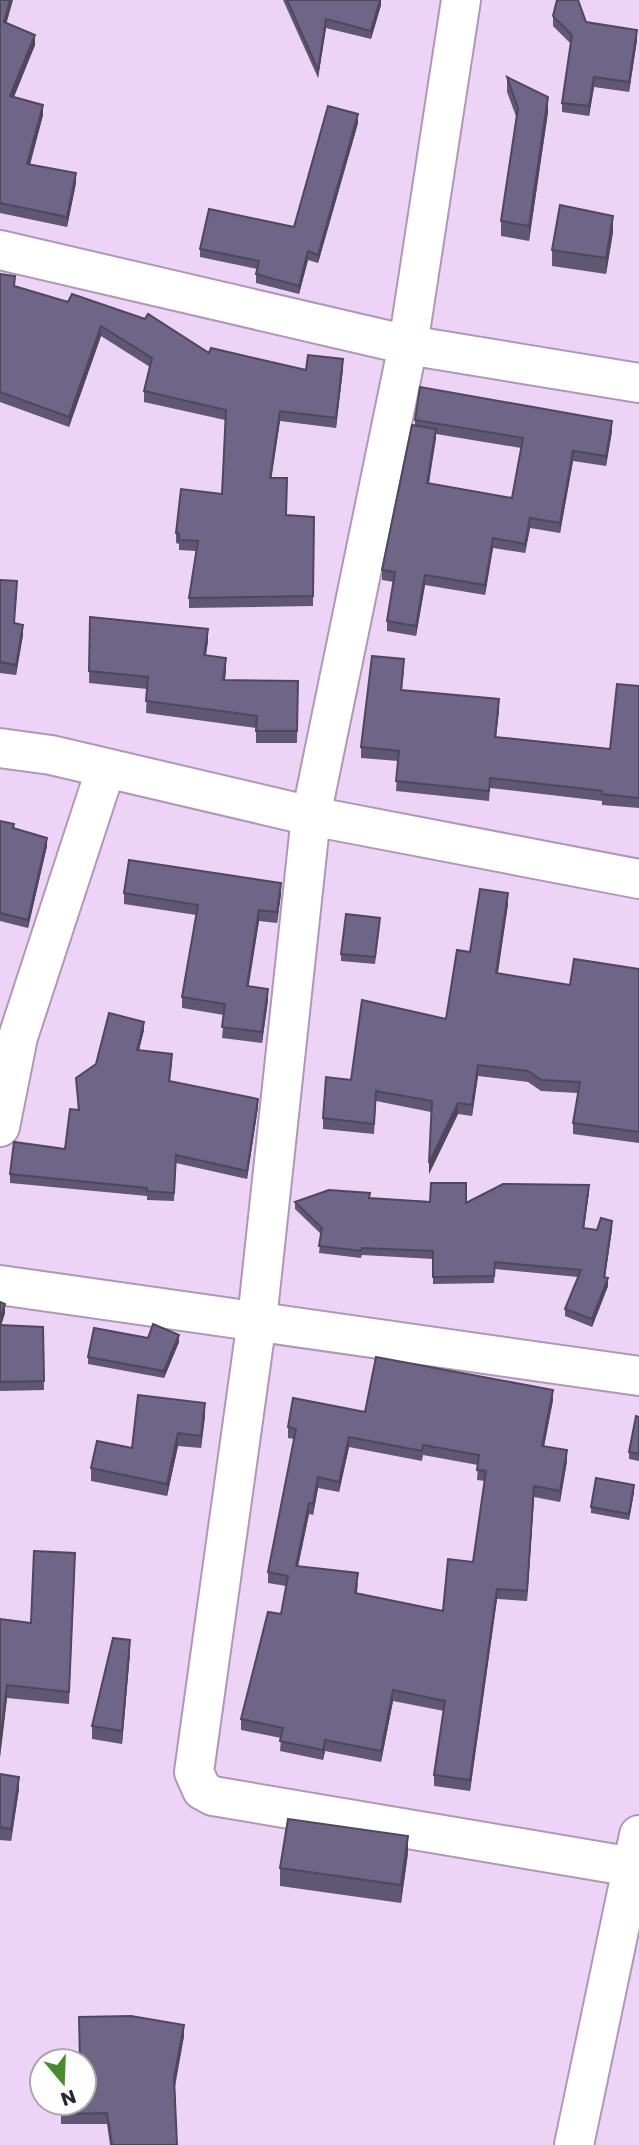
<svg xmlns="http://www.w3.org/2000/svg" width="639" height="2145" viewBox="0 0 639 2145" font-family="Poppins,sans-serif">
	<rect width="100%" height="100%" fill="#edd3f5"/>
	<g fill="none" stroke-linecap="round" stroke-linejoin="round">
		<defs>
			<path id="minor" d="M461,0L408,345L311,816L257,1320L194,1772L202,1790L213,1796L639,1868
				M0,250L408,345L639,383
				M0,748L51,755L311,816L639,879
				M0,1127L18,1037L106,768
				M0,1285L639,1376
				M574,2145L639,1835"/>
		</defs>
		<use href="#minor" stroke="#b097b8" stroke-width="42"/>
		<use href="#minor" stroke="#fff" stroke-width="38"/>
	</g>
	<path fill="#5f5774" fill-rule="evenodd" d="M0,0L7,23L35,45L14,97L43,115L30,165L76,183L67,227L0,213Z
		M283,0H381V5L371,39L326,28L318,78Z
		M553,16L586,22L637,40L629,92L594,87L589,116L562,112V103L571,44L553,26Z
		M507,77L548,112L529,241L501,236V221L517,119L507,92Z
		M358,123L318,263L308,260L299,294L256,283V274L257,269L200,257V249L294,227Z
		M613,232L606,274L552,266V250Z
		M0,274L15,287L209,353L306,370L343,369L336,428L280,421L271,478L286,515L314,517L313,606L189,608V598L196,551L179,550V544L176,543V533L222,494L225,420L144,402V391L150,367L101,336L69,427L0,402Z
		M415,420L612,431L606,466L573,461L560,533L530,528L525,553L493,548L485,595L425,585L416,636L387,631V621L394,582L382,580V570L415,425ZM436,434L521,448L512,498L429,484Z
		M0,580L17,592L14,623L23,635L16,675L0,673Z
		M90,617L208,641L206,655L226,670L225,680L298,681L297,743H256V728L146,713L147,689L89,683Z
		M404,670L402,690L499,710L496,737L610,749L639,686V808L602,805V801L490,788L489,801L396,791L398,761L361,758V747Z
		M0,821L47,846L28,928L0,921Z
		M124,893L281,894L277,923L259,921L248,987L268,1000L262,1043L222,1038L224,1015L182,1008V997L196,915L124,904Z
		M508,904L498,973L570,985L639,969V1143L573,1134V1123L578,1093L541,1091L528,1082L478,1076L472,1116L458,1114L429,1174L431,1112L376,1101L374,1134L323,1129V1118L351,1080L446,1019L470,952Z
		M380,924L375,964L341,961V954Z
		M144,1030L139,1050L172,1063L170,1081L258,1107L247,1179L176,1163L174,1201L147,1200V1196L10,1183V1174L65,1149L78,1110L76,1078Z
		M589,1192L584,1228L597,1230L612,1229L605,1277L608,1286L592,1327L565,1316V1309L578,1277L495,1269L494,1283L433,1284V1259L362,1255L361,1258L319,1253L321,1234L295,1209V1202L369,1198L466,1203Z
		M0,1302L5,1313L1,1325L43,1327L44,1390L0,1391Z
		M148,1338L179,1342L164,1378L88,1364V1357Z
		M553,1400L544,1446L567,1461L560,1502L534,1497L527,1601L497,1599L470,1791L434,1786V1775L444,1711L393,1701L381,1762L325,1751L323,1760L280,1751L281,1738L241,1730V1719L281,1614L286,1586L268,1583V1572L294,1439L288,1438V1427L365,1412ZM349,1447L422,1461L423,1455L478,1465L477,1480L485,1481L473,1562L443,1611L357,1593L358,1583L298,1566L309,1514L313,1515L318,1488L339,1492Z
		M205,1416L201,1448L178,1446L167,1496L91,1481V1468L132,1448Z
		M639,1417V1461L629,1459V1452Z
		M634,1492L629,1520L591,1513V1507Z
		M75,1565L69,1704L7,1698L0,1757V1619L31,1623Z
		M130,1653L122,1744L92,1739V1726Z
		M0,1774L19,1789L11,1841L0,1840Z
		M408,1853L401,1903L280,1886V1868Z
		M184,2036L175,2087L177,2145H110L107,2124H61V2103Z"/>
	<path fill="#4e475e" d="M10,0H13L4,32V22Z
		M380,0H381V5L371,39V31Z
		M326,19V28L318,78V70Z
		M637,30V40L629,92V82Z
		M35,35V45L10,106V96Z
		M594,77V87L589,116V106Z
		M548,97V112L529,241V226Z
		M43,105V115L27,175V164Z
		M358,114V123L318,263V255Z
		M76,173V183L67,227V217Z
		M613,216V232L606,274V258Z
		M308,251V260L299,294V286Z
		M101,326V336L69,427V417Z
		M343,359V369L336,428V418Z
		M280,411V421L270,488V478Z
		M612,421V431L606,466V456Z
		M436,429V439L427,493V483Z
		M573,451V461L560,533V523Z
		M530,518V528L525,553V544Z
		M493,538V548L485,595V585Z
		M425,575V585L416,636V626Z
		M23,625V635L16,675V665Z
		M208,629V641L204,667V655Z
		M226,658V670L223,692V680Z
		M499,699V710L495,747V737Z
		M47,838V846L28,928V920Z
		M281,883V894L277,923V912Z
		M508,893V904L496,984V973Z
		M259,910V921L247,997V986Z
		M268,989V1000L262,1043V1032Z
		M144,1022V1030L137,1058V1050Z
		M478,1065V1076L472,1116V1105Z
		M258,1099V1107L247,1179V1171Z
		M458,1103V1114L429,1174V1163Z
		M589,1185V1192L583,1236V1228Z
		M612,1221V1229L604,1284V1277Z
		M608,1278V1286L592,1327V1319Z
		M5,1304V1313L0,1329V1320Z
		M179,1335V1342L164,1378V1371Z
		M553,1390V1400L542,1457V1446Z
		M205,1403V1416L201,1448V1436Z
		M178,1433V1446L167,1496V1484Z
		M349,1437V1447L339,1492V1482Z
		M567,1450V1461L560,1502V1491Z
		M318,1477V1488L313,1515V1504Z
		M634,1485V1492L629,1520V1514Z
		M534,1486V1497L527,1601V1591Z
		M309,1503V1514L296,1576V1566Z
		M497,1589V1599L470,1791V1780Z
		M130,1640V1653L122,1744V1731Z
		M7,1685V1698L0,1757V1745Z
		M393,1690V1701L381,1762V1751Z
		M325,1740V1751L323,1760V1750Z
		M19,1777V1789L11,1841V1829Z
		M408,1836V1853L401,1903V1885Z
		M184,2025V2036L174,2089V2078Z"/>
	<path fill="#6f6587" stroke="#4e475e" stroke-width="2" fill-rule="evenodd" d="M0,0H10L4,22L35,35L10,96L43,105L27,164L76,173L67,217L0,203Z
		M287,0H380L371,31L326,19L318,70Z
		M557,0H578L586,22L637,30L629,82L594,77L589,106L562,103L572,35L553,16Z
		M507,77L548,97L529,226L501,221L518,108Z
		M328,106L358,114L318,255L308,251L299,286L256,274L259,261L200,249L209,209L294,227Z
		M560,205L613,216L606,258L552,250Z
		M0,274L15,276L14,286L68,302L72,294L145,319L148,314L209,353L211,348L306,370L308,355L343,359L336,418L280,411L270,478H287L286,515L314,517L313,596L189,598L198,541L179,540V534L176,533L181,489L222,494L226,410L144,391L152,358L101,326L69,417L0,392Z
		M420,387L612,421L606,456L573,451L560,523L530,518L525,544L493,538L485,585L425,575L416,626L387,621L395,572L382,570L412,425L436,429L427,483L512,498L523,438L415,420Z
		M0,580L17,581L14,623L23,625L16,665L0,662Z
		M90,617L208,629L204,655L226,658L223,680L298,681L297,731H256L257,716L146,701L148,677L89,671Z
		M372,656L404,659L401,690L499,699L495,737L610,749L617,684L639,686V798L602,794V791L490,778L489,791L396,781L399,751L361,747Z
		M0,821L14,824L13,828L47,838L28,920L0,913Z
		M129,860L281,883L277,912L259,910L247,986L268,989L262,1032L222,1027L225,1004L182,997L198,905L124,893Z
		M480,889L508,893L496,973L570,985L574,959L639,969V1132L573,1123L580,1082L541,1080L528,1071L478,1065L472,1105L458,1103L429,1163L432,1101L376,1091L374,1124L323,1118L326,1077L351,1080L362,1000L446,1019L457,950L470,952Z
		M346,914L380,918L375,957L341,954Z
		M109,1013L144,1022L137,1050L172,1054L169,1081L258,1099L247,1171L176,1155L174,1193L147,1191V1188L10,1174L14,1142L65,1149L70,1109L79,1110L76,1078L96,1064Z
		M431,1183H466V1203L503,1184L589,1185L583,1228L597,1230L601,1218L612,1221L604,1277L608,1278L592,1319L565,1309L581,1270L495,1262L494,1276L433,1277V1251L362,1248L361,1251L319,1246L322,1228L295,1202L329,1190L370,1193L369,1198L430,1202Z
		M0,1302L5,1304L0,1320Z
		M153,1324L179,1335L164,1371L88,1357L94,1328L148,1338Z
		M0,1325L43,1327L44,1381L0,1382Z
		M376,1357L553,1390L542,1446L567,1450L560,1491L534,1486L527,1591L497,1589L470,1780L434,1775L445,1701L393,1690L381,1751L325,1740L323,1750L280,1741L283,1728L241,1719L268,1612L281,1614L288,1576L268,1572L296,1429L288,1427L293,1398L365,1412ZM349,1437L422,1451L423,1445L479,1455L477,1470L486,1471L473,1562L448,1559L443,1611L355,1593L358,1573L296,1566L309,1503L313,1504L318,1477L339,1482Z
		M138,1395L205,1403L201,1436L178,1433L167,1484L91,1468L97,1441L132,1448Z
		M636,1416L639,1417V1454L629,1452Z
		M596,1478L634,1485L629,1514L591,1507Z
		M34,1551L75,1553L69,1692L7,1685L0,1745V1619L31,1623Z
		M113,1638L130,1640L122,1731L92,1726Z
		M0,1774L19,1777L11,1829L0,1827Z
		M288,1819L408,1836L401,1885L280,1868Z
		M131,2016L184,2025L174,2078L177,2145H112L107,2113L61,2114V2103H84V2061H80L79,2017Z"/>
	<g transform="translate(63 2082) rotate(161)"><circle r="33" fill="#fefefe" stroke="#aba7ac" stroke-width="2"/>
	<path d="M0-5L12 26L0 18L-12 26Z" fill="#498b2e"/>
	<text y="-10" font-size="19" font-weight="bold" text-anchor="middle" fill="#2f2532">N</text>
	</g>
</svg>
